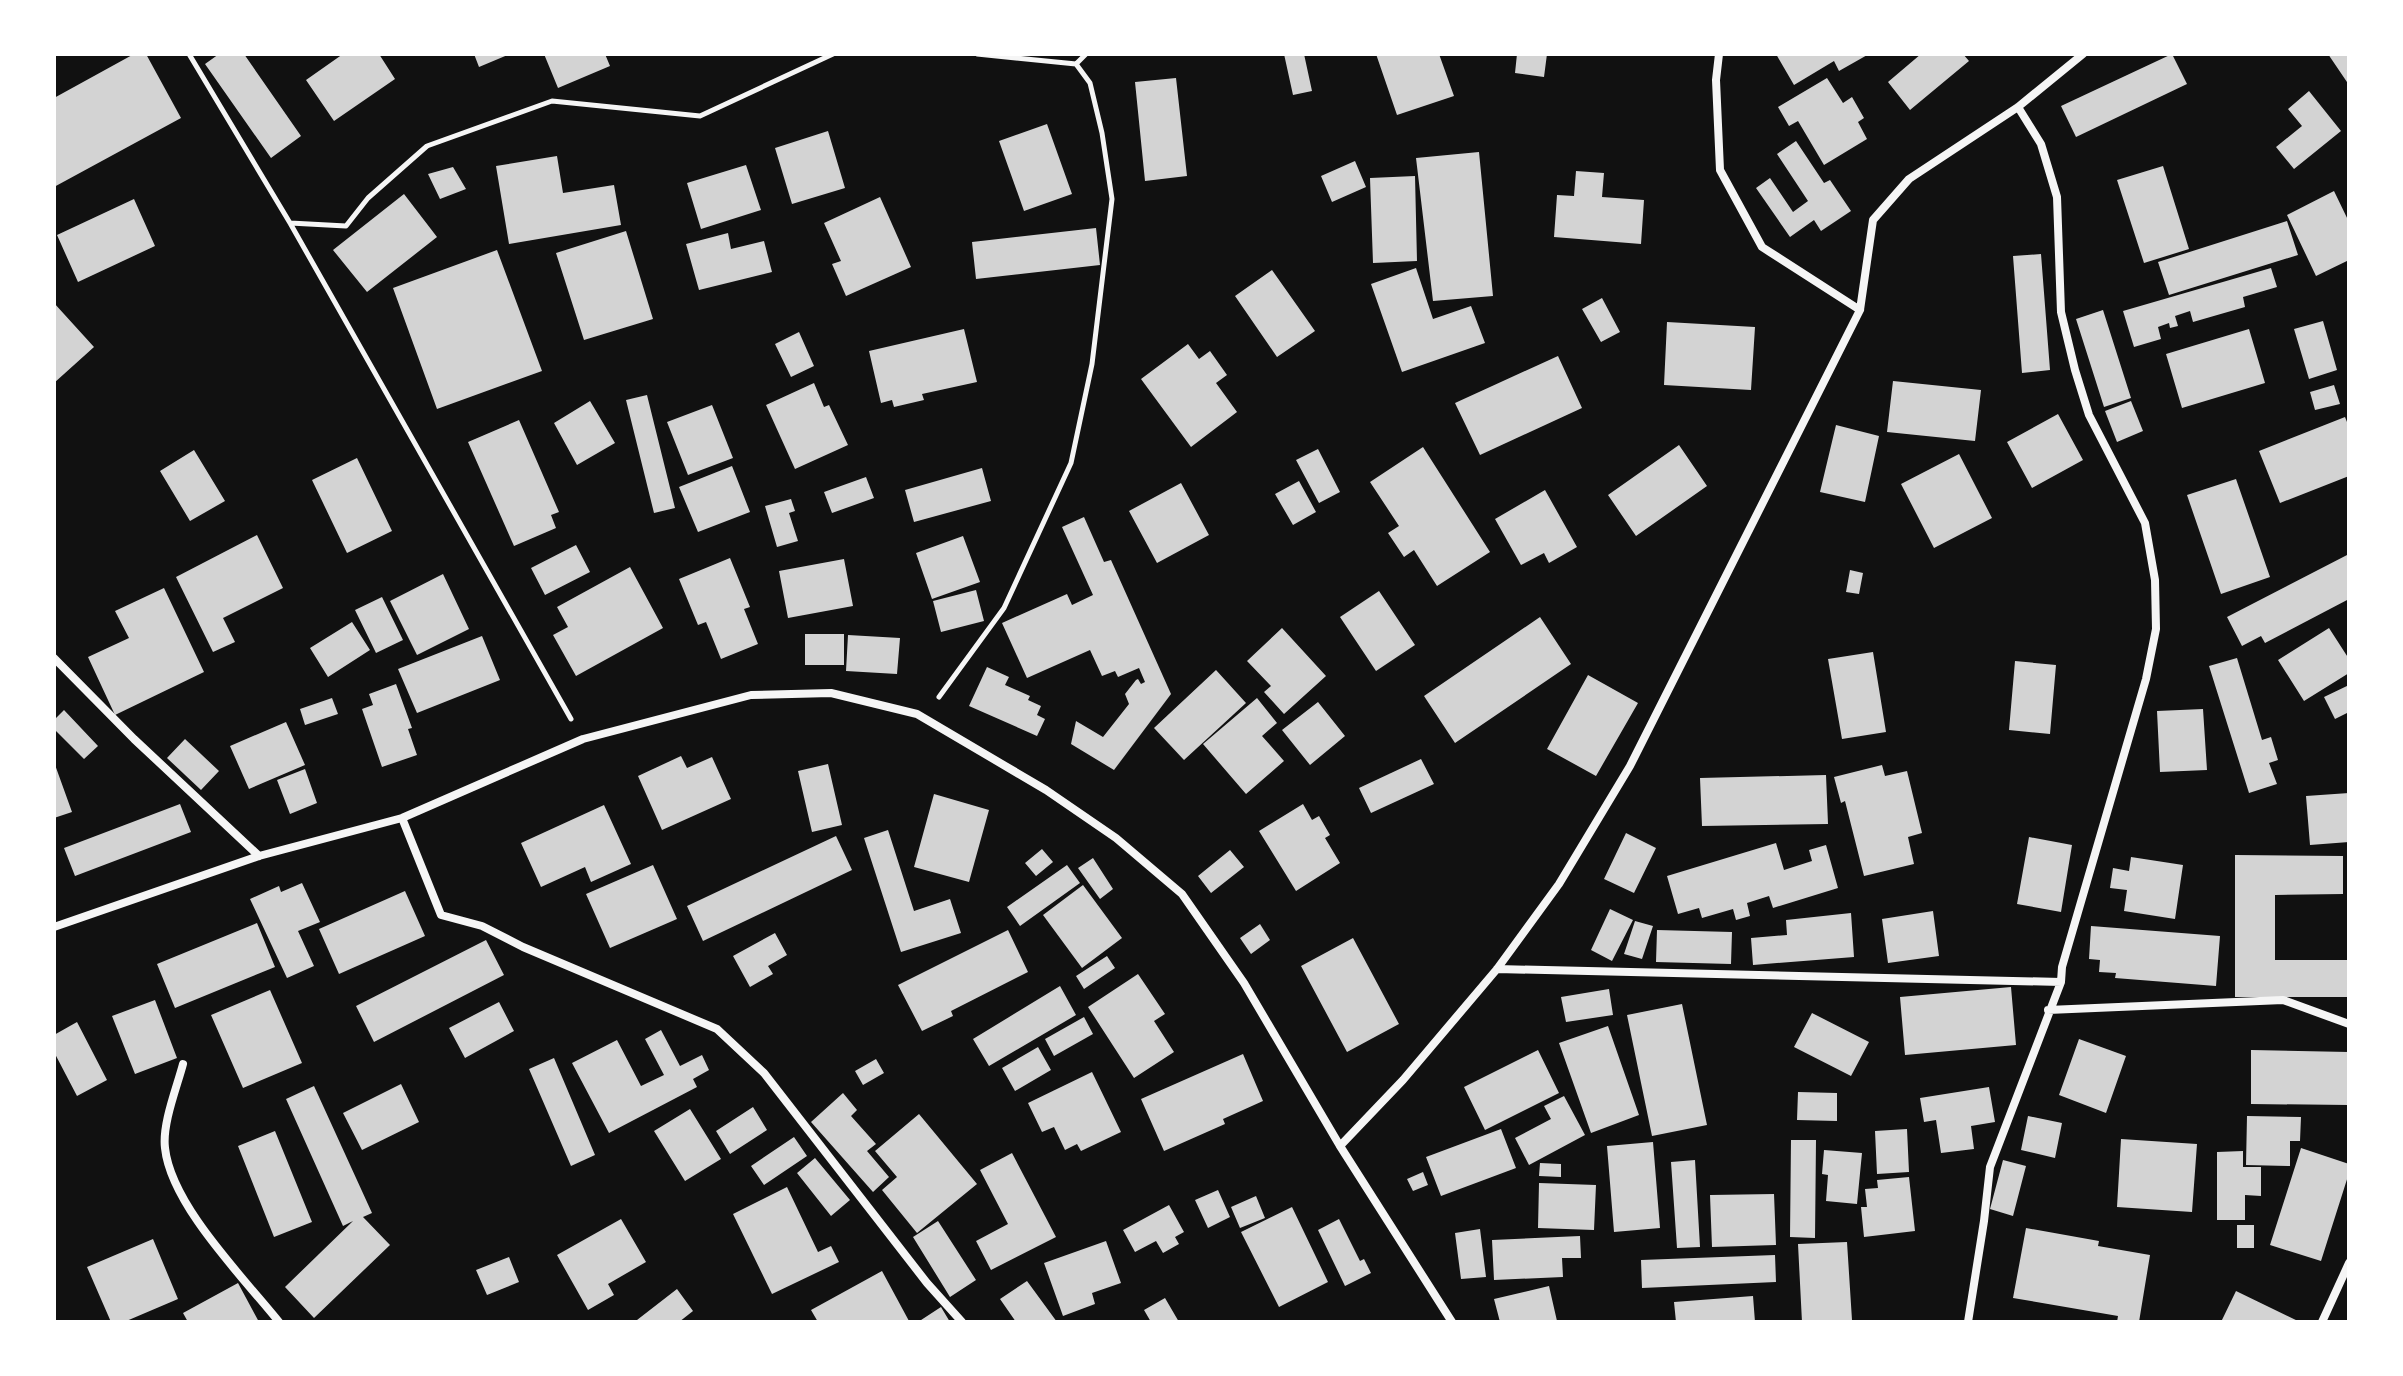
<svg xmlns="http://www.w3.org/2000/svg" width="2403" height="1376" viewBox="0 0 2403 1376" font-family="Inter,sans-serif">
	<rect width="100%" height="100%" fill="#111"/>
	<path fill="#d3d3d3" d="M134,54H146L181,118L54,187V98Z
		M219,54H244L301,136L271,158L205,64Z
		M343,54H379L395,79L334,121L306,80Z
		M474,54H510L479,67Z
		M544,54H605L610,66L558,88Z
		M1284,54H1304L1312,91L1293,95Z
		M1376,54H1439L1454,96L1397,115Z
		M1517,54H1547L1544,77L1515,73Z
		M1776,54H1869L1839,71L1834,61L1794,85Z
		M1921,54H1963L1969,61L1910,110L1888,82Z
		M2172,54L2187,84L2076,137L2061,106Z
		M2328,54H2349V85Z
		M1176,78L1187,176L1145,181L1135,82Z
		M1827,78L1843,103L1852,97L1864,118L1858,122L1867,139L1824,165L1798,121L1789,126L1778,107Z
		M2309,91L2341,131L2294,169L2276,147L2302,126L2288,109Z
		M1047,124L1072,194L1024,211L999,141Z
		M828,131L845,188L792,204L775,148Z
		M1796,141L1824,183L1830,180L1851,211L1821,231L1814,220L1790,237L1756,188L1770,178L1793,212L1808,201L1777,154Z
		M1479,152L1493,296L1433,301L1416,158Z
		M557,156L563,193L614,185L621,225L509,244L496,166Z
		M1355,161L1366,187L1332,202L1321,176Z
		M746,165L761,210L701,229L687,183Z
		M2163,166L2189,249L2144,263L2117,180Z
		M453,167L466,189L440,199L428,174Z
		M1576,171L1604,173L1602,197L1644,200L1641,244L1554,237L1557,195L1574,196Z
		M1415,176L1417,261L1373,263L1370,178Z
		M2334,191L2349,222V260L2316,276L2287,215Z
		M404,194L437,237L367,292L333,250Z
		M880,197L911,267L846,296L832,264L841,261L824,223Z
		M134,199L155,246L78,282L57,235Z
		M2287,221L2298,255L2169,295L2158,262Z
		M1096,228L1100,265L976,279L972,242Z
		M626,231L653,319L584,340L556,253Z
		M728,233L731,249L764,241L772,272L699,290L686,244Z
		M497,250L542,371L437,409L393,288Z
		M2041,254L2050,370L2022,373L2013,256Z
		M1416,268L1433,319L1471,306L1485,343L1402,372L1371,284Z
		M2271,268L2277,287L2243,297L2245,307L2193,322L2190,311L2175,316L2178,326L2170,328L2169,323L2158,327L2161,339L2134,347L2123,311Z
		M1272,270L1315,331L1277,357L1235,296Z
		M1602,298L1620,332L1601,342L1582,309Z
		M54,303L94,347L54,383Z
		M2103,310L2131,398L2104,407L2076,319Z
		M2323,321L2337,370L2309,379L2294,329Z
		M1667,322L1755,327L1751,390L1664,385Z
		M964,329L977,382L922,394L924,400L894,407L892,400L881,403L869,351Z
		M2249,329L2265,383L2182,408L2166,354Z
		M799,332L814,366L791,377L775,344Z
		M1188,344L1199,359L1210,351L1227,375L1216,383L1237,412L1191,447L1141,379Z
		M1558,356L1582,408L1480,455L1455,403Z
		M1893,381L1981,390L1975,441L1887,432Z
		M814,383L824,407L829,405L848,445L795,469L766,405Z
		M2334,385L2340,404L2315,410L2310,392Z
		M647,395L675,508L654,513L626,400Z
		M590,401L615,443L577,465L554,423Z
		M2131,401L2143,431L2117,442L2105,411Z
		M712,405L733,458L688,475L667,422Z
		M2058,414L2083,460L2032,488L2007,442Z
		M2345,417L2349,427V476L2280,503L2259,451Z
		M519,420L559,512L551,515L556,528L514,546L468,442Z
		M1836,425L1879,436L1865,502L1820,492Z
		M1679,445L1707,486L1636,536L1608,495Z
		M1423,447L1490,552L1437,586L1414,550L1404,557L1388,533L1399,526L1370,482Z
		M1318,449L1340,492L1319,503L1296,460Z
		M194,450L225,501L190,521L160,471Z
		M1959,454L1992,518L1934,548L1901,484Z
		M357,458L392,531L347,553L312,480Z
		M732,466L750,512L698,532L679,487Z
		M982,468L991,501L914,522L905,490Z
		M866,477L874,498L832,513L824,492Z
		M2236,479L2270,577L2221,594L2187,495Z
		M1299,481L1316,512L1293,525L1275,494Z
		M1181,483L1209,535L1157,563L1129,511Z
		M1545,490L1577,547L1549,563L1544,553L1521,565L1495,519Z
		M791,499L795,511L789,513L798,541L777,547L765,506Z
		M1084,517L1104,562L1111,560L1171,694L1114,770L1071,744L1076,721L1103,737L1129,704L1125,694L1136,680L1138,679L1141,684L1145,682L1139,668L1118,677L1115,671L1102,676L1090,650L1027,678L1002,623L1067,594L1072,605L1093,595L1062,527Z
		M257,535L283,588L223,618L235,642L213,652L176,577Z
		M963,536L980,582L932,599L916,553Z
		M576,545L590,572L545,595L531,568Z
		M2349,554V599L2265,643L2261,636L2242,646L2227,617Z
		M730,558L750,607L744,609L758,644L721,659L706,622L698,625L679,579Z
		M844,559L853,606L788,618L779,571Z
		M630,567L663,628L576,676L553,635L568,627L557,607Z
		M1850,570L1863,573L1859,594L1846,592Z
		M443,574L469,629L417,655L390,601Z
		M164,588L204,672L115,715L88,657L129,638L115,611Z
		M976,590L984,621L941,632L933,601Z
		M1379,591L1415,645L1376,671L1340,617Z
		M382,597L403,640L376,653L355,610Z
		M1540,617L1571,664L1455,743L1424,696Z
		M352,622L370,650L328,677L310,648Z
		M1282,628L1326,676L1284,714L1264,692L1271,686L1247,661Z
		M2329,628L2349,659V673L2304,701L2278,660Z
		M805,634H844V665H805Z
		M848,635L900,638L897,674L846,671Z
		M482,636L500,680L417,713L398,669Z
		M1873,652L1886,732L1842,739L1828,659Z
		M2237,658L2262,740L2271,737L2278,760L2269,763L2277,784L2249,793L2209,666Z
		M2015,661L2056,665L2050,734L2009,730Z
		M987,667L1009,677L1005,685L1030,696L1028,700L1041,706L1037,715L1045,719L1037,736L969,706Z
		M1216,670L1246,703L1184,760L1154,728Z
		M1588,675L1638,703L1596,776L1547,749Z
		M396,684L412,728L408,729L417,755L382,767L362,709L373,705L369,694Z
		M2349,685V712L2335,719L2324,697Z
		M332,698L338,714L305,725L300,709Z
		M1257,698L1277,723L1262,736L1284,761L1246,794L1203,744Z
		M1318,702L1345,736L1310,765L1282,730Z
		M2203,709L2207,770L2160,772L2157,711Z
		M64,710L98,746L84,759L54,729V720Z
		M286,722L305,765L249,789L230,746Z
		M185,739L219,771L201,790L167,758Z
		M681,756L687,768L712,757L731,799L662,830L638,776Z
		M1421,759L1434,784L1371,813L1359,788Z
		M54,762L72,812L54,818Z
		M828,764L842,825L812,832L798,771Z
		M1882,765L1885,776L1907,771L1922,833L1908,837L1914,864L1864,876L1845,801L1841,803L1834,777Z
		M305,769L317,803L290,814L277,780Z
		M1826,775L1828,824L1702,826L1700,778Z
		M2349,793V842L2310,845L2306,796Z
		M934,794L989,810L969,882L914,867Z
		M180,804L191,832L75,876L64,848Z
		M1303,804L1312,820L1319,816L1330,835L1325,838L1340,863L1296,891L1259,831Z
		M604,805L631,864L591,882L585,867L541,887L521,843Z
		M888,830L914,911L950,899L961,933L901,952L864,838Z
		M1626,833L1656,848L1634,893L1604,879Z
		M836,836L852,870L703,941L687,906Z
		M2029,837L2072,845L2061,912L2017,904Z
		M1776,843L1784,870L1812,861L1809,850L1826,845L1838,888L1773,908L1769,896L1747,903L1750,916L1736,920L1733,909L1702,918L1699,908L1678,914L1667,876Z
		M1042,849L1053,862L1036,876L1025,863Z
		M1230,850L1244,867L1211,893L1198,876Z
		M2235,855L2343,856V894L2275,895V960H2349V997H2235Z
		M2131,857L2183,865L2175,919L2124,911L2127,890L2110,888L2113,868L2129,871Z
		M1093,858L1113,889L1100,899L1078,868Z
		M653,865L677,919L610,948L586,894Z
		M1067,865L1080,883L1020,926L1007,907Z
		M302,883L320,922L298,931L314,966L287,978L250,899L279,886L281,892Z
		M1083,885L1122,938L1082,968L1043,915Z
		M405,891L425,936L339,974L319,929Z
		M1610,909L1633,920L1612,961L1591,950Z
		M1933,911L1939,956L1888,963L1882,919Z
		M1851,913L1854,957L1753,965L1751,938L1787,935L1786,920Z
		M1635,921L1653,926L1642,959L1624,954Z
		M257,923L275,967L175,1008L157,964Z
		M1260,924L1270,940L1251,954L1240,938Z
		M2091,926L2220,936L2216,986L2115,978L2116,973L2099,972L2100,960L2089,959Z
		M1008,930L1028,972L951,1011L953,1016L922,1031L898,985Z
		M1657,930L1732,932L1731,964L1656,962Z
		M775,933L787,955L768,966L773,974L750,987L733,956Z
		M1353,938L1399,1024L1347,1052L1301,966Z
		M486,940L504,975L374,1042L356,1006Z
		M1107,956L1115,968L1084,989L1076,976Z
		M1138,974L1165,1014L1154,1021L1174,1052L1134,1078L1088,1007Z
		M1060,986L1076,1015L989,1066L973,1039Z
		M2011,987L2016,1045L1905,1055L1900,997Z
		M1609,989L1613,1015L1566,1022L1561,997Z
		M270,990L302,1063L243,1088L211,1015Z
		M155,1000L177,1058L135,1074L112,1016Z
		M499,1002L514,1031L465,1058L449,1028Z
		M1682,1004L1707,1125L1652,1136L1627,1015Z
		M1812,1013L1869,1042L1851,1076L1794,1047Z
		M1084,1017L1093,1034L1054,1056L1045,1039Z
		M77,1022L107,1080L77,1096L54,1052V1035Z
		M1608,1026L1639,1115L1591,1133L1559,1043Z
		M661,1030L680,1066L702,1055L709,1070L693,1079L697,1087L609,1133L572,1063L617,1040L641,1086L664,1075L645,1039Z
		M2079,1039L2126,1056L2106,1113L2059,1095Z
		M1038,1047L1051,1070L1015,1091L1002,1068Z
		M1538,1050L1559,1093L1485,1130L1464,1087Z
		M2251,1050L2349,1052V1105L2251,1104Z
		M1243,1054L1263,1101L1223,1119L1225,1124L1164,1151L1141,1099Z
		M554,1058L595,1155L571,1166L529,1069Z
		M876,1059L884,1073L863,1085L855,1071Z
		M1092,1072L1121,1132L1081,1151L1077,1144L1065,1150L1054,1127L1042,1132L1028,1103Z
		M401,1084L419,1122L362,1150L343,1113Z
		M314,1086L372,1213L363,1217L390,1245L314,1318L285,1287L353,1221L343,1226L286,1099Z
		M1989,1087L1995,1122L1971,1126L1974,1149L1941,1153L1936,1120L1924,1122L1920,1098Z
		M1798,1092L1837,1093V1121L1797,1120Z
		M843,1093L857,1110L851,1116L876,1144L867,1151L889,1177L873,1192L811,1122Z
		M1564,1096L1585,1135L1529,1165L1515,1138L1551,1119L1544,1106Z
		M753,1107L767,1130L730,1154L716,1131Z
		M690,1109L721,1159L685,1181L654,1131Z
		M919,1114L977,1184L917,1233L882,1190L897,1177L875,1151Z
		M2028,1116L2062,1123L2055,1158L2021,1150Z
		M2247,1116L2301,1117L2300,1141H2290V1166L2246,1165Z
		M1501,1129L1516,1168L1441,1196L1426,1157Z
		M1907,1129L1909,1172L1877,1174L1875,1131Z
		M275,1131L312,1222L274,1237L238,1146Z
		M794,1137L807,1156L764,1185L751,1166Z
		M2121,1139L2197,1144L2192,1212L2117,1207Z
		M1791,1140H1816L1815,1238L1790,1237Z
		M1653,1142L1660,1228L1614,1232L1607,1146Z
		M2301,1148L2349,1164V1173L2321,1261L2270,1245Z
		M1824,1150L1862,1153L1857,1204L1826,1201L1828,1175L1822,1174Z
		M2243,1151V1167H2261V1196L2245,1195V1220H2217V1152Z
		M1012,1153L1056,1237L991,1270L976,1241L1008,1224L980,1170Z
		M815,1158L850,1200L831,1216L797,1173Z
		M1695,1160L1700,1247L1677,1248L1671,1162Z
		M2003,1160L2026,1166L2013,1216L1990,1209Z
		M1540,1163L1561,1164V1177L1539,1176Z
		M1423,1172L1428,1185L1413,1191L1407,1179Z
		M1909,1177L1915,1231L1864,1237L1861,1207H1867L1865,1189L1878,1188L1877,1180Z
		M1539,1183L1596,1185L1594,1230L1538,1228Z
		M787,1187L818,1252L831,1246L839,1262L772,1294L733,1214Z
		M1218,1190L1230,1217L1208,1228L1195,1200Z
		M1774,1194L1776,1245L1712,1247L1710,1195Z
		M1256,1196L1265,1218L1240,1228L1231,1207Z
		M1169,1205L1184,1232L1175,1237L1179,1244L1163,1253L1156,1241L1135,1252L1123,1230Z
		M1292,1207L1328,1282L1279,1307L1241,1232Z
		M621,1219L646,1262L608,1284L614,1295L588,1310L557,1255Z
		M1339,1219L1360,1261L1364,1259L1371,1273L1345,1286L1318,1230Z
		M938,1221L976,1280L950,1297L913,1237Z
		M2237,1225H2254V1248H2237Z
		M2026,1228L2099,1241L2098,1246L2150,1255L2139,1322H2117L2118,1316L2013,1298Z
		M1480,1229L1486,1277L1461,1279L1455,1233Z
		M1580,1236L1581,1258H1562L1563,1277L1494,1280L1492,1240Z
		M153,1239L178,1299L124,1322H111L87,1267Z
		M1106,1241L1121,1283L1092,1293L1095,1304L1063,1316L1044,1263Z
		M1847,1242L1852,1320L1802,1322L1798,1244Z
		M1775,1255L1776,1282L1642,1288L1641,1260Z
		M509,1257L519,1282L487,1295L476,1270Z
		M882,1271L909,1321L818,1322L811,1310Z
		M1027,1281L1057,1322H1016L1000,1299Z
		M238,1283L259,1322H188L183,1313Z
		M1549,1286L1557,1321L1500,1322L1494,1299Z
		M677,1289L693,1311L679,1322H639L637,1320Z
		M2236,1291L2300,1322H2221Z
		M1753,1296L1755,1322H1676L1674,1302Z
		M1165,1298L1179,1322H1151L1144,1310Z
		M941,1307L950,1322H918Z"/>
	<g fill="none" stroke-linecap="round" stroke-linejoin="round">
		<path stroke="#f5f5f5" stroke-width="5" d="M189,54L290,223L571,719
			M1076,64L1086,54
			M290,223L346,226L368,198L427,146L552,101L700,116L833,54
			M939,697L1004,608L1071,463L1092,364L1112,199L1102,133L1090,83L1076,64L977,54"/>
		<path stroke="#f5f5f5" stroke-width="8" d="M1719,54L1716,80L1720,170L1762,247L1860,310
			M54,658L134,739L259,856
			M402,818L441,915L482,926L523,947L717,1029L764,1073L927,1283L962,1322
			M54,927L259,856L402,818L583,739L751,695L831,693L917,714L1046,790L1116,838L1182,894L1244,983L1340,1146L1452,1322
			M1497,969L2061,982
			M2048,1010L2283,1000L2349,1024
			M183,1064C177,1087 162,1124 165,1148C171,1205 243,1277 279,1322
			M1340,1146L1403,1080L1497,969L1559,884L1630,766L1860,310L1873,220L1909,179L2018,107L2083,54
			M1968,1322L1984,1221L1990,1167L2061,982L2062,967L2146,679L2156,629L2155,580L2145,523L2089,415L2075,370L2061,312L2057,197L2041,144L2018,107
			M2322,1322L2349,1263"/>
	</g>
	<rect width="2403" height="1376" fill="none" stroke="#ffffff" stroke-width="112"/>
</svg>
